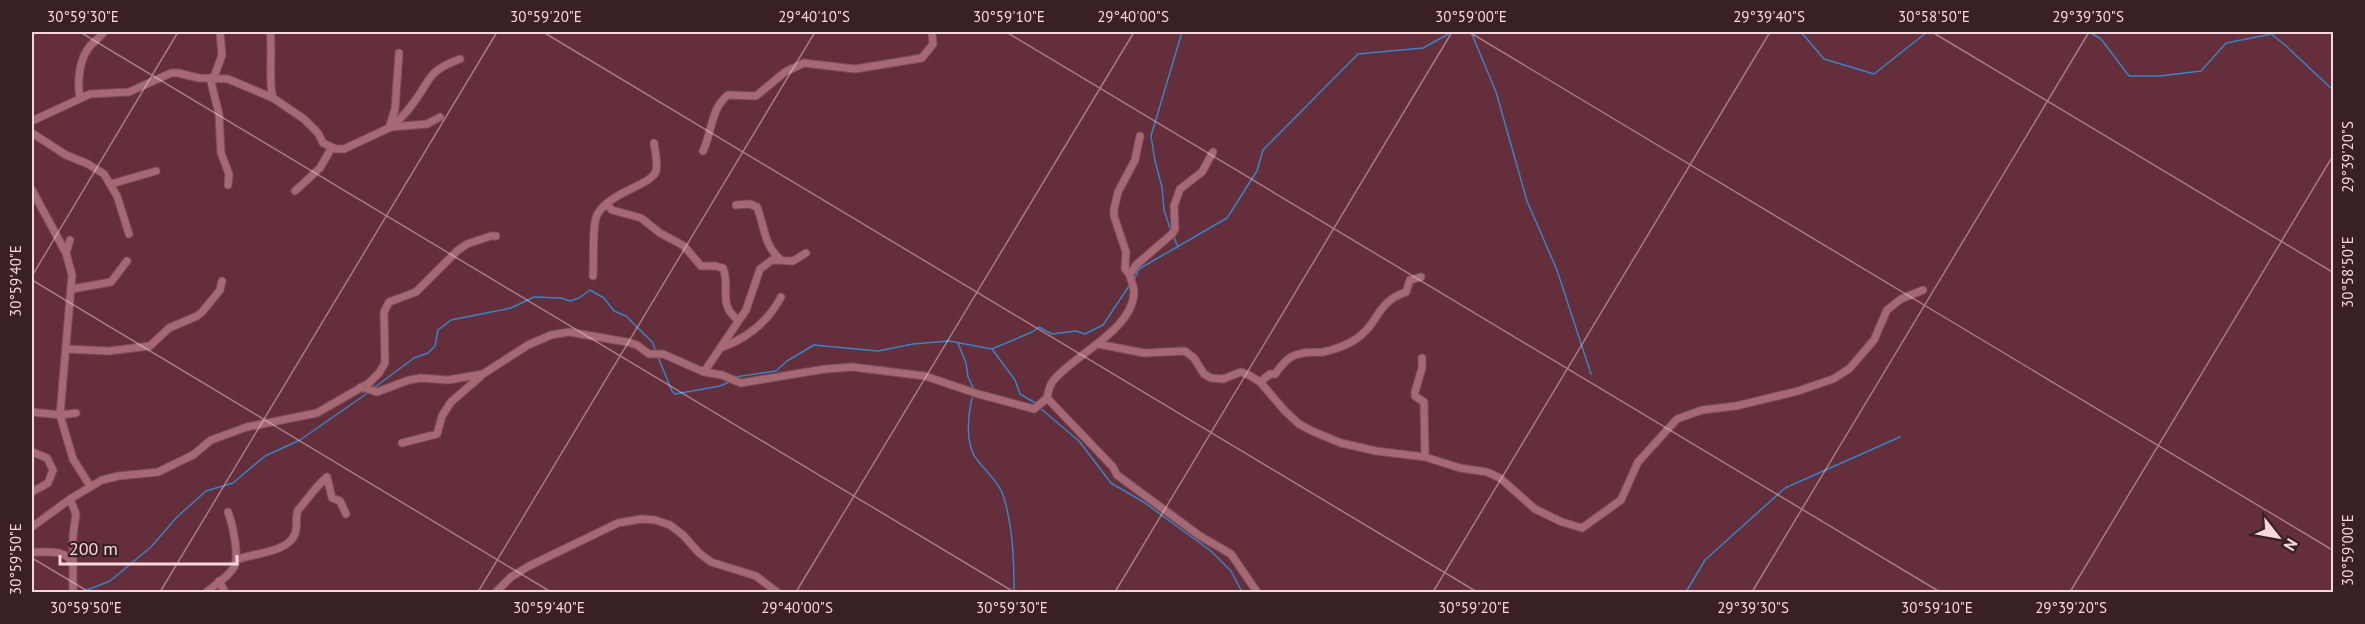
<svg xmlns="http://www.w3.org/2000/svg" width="2365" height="624" viewBox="0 0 2365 624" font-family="'PT Sans',sans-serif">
	<rect width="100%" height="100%" fill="#642e3a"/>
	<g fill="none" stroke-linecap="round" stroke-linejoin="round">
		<path stroke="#3884c4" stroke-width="1.5" d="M1471,32L1496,92L1527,201L1557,270L1591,374
			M1801,32L1824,59L1874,74L1927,32
			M2089,32L2101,39L2129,76H2160L2201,71L2226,43L2282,32
			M2270,33L2285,45L2334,91
			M1171,231L1164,210L1162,187L1155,161L1151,136L1182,32
			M1174,237L1178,248
			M1134,280L1139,269L1227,218L1257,171L1263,150L1358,54L1423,48L1452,32
			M958,343L966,363L968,377L974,389
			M992,349L1015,380L1020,394L1037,404
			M658,357L672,391L675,394L720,386L729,382
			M735,377L776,371L787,361L814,345L878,351L913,344L949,341L992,349L1032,332L1039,327L1052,334L1076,331L1085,334L1103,325L1129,286
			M375,387L414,358L428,353L435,346L438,330L451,320L511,308L534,297L561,298L570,301L579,298L590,290L604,298L614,311L626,316L653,343L656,352
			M972,398C968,417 964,445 978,461C986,471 999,483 1003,495C1013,526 1014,560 1014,592
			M1040,408L1079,441L1111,483L1145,503L1211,551L1231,571L1242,592
			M82,592L110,581L151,547L176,518L206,491L233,483L265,456L300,440L369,392
			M1686,592L1705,560L1785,488L1900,437"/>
		<defs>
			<path id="minor" d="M270,32C273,51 268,83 273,98
				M214,77L222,55L220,32
				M210,78L219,114L221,153L229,174L228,185
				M80,98C77,82 79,59 90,46C95,41 100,37 104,32
				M32,121L90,94L129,92L171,73H178L199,78L228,79L273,98L304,119L318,133L323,143L336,149H344L391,127L427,124L440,117
				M391,127C398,120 406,114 411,106C431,81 426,71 460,59
				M389,128L395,109L399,53
				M32,133L66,155L88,164L104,174L117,196L129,234
				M703,151C712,132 711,108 728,95L756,96L785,72L804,63L855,69L922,58L933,44L932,32
				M111,184L156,171
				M32,190L66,253L72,275L60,415L73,459L90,486
				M295,191L320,168L332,147
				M607,204L612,210L641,218L660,233L684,246L701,266H715L723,268C731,287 717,304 738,320
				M736,205L750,204L757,207C764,224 764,246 780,259
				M66,253L70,240
				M1130,275L1125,269L1126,252L1114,216V209L1118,192L1135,160L1140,136
				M593,276C594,262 592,224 597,215C610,191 651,186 656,171C658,162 655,151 654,143
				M72,289L111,282L127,261
				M1098,344L1144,353L1185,351L1194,358L1204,374L1211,378L1223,379L1241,372L1249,375L1260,382L1285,411L1299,424L1312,431L1341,443L1376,451L1425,457L1460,468L1487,472L1500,478L1535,509L1562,522L1582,528L1621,500L1638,462L1677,419L1702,410L1736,406L1798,391L1833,379L1849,369L1874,340L1887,310L1901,299L1923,290
				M723,347C749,337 768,322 781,297
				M66,349L108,351L150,346L169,328L197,316L202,312L220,290L222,281
				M1422,358V368L1415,392V396L1424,402L1425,457
				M704,372L746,310L760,269L772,260L793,261L806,253
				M1260,382L1270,374H1275C1280,368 1284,361 1291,357C1301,351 1312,353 1323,352C1333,350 1344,346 1353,341C1379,326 1375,302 1406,292L1410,280L1421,277
				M361,387L377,392L409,380L421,378L448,380L483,374L528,345L551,335L569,332L627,342L637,345L649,354H663L704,372L722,375L741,383L825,369L852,367L925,376L978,394L1034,409L1047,398
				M1047,398C1048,392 1049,386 1053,381C1073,355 1132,331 1134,293C1134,286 1131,282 1130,275L1136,265L1172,234L1175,229L1174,206L1180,189L1202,172L1213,152
				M1047,398L1113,467L1117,475L1200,536L1231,554L1257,592
				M32,412L60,415L76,413
				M402,443L437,434L442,416L451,402L481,376
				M32,452L47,458L53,470L48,483L32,492
				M70,499L76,514L73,536V592
				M32,527L70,499L102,480L119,476L158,472L193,455L211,440L247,427L317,413L369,383L379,373L385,363L384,312L389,302L416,292L457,251L467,244L491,236H496
				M32,552C45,553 67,548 72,564
				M236,560C252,553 288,553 295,534C298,526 295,518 298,510C308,499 315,487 327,477L332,498L340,501L346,514
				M219,581L225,592
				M207,592C215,584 229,577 234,567C240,558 232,522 228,512
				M496,592L511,577L529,566L618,523L641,519L655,520L670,525L683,535L699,553L711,562L756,576L777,592"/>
		</defs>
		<use href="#minor" stroke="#7d4e59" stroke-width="9"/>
		<use href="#minor" stroke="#a56874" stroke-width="7"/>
	</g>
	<path fill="none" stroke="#fad7dd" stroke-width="1.5" stroke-opacity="0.45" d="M80,32L1014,592M543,32L1477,592M1006,32L1940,592M1469,32L2334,551M1932,32L2334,273M32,276L178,32M32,280L551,592M32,558L89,592M160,592L497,32M478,592L815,32M796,592L1134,32M1115,592L1452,32M1433,592L1770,32M1752,592L2089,32M2070,592L2334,154"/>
	<rect width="2365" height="624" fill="none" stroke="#392025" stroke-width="66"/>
	<g transform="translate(2278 537) rotate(121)" stroke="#392025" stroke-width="4.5" paint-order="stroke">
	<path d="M0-4.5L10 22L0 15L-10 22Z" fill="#fad7dd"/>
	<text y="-9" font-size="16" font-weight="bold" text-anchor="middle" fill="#fad7dd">N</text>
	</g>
	<path d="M60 555v9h177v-9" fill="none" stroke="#fad7dd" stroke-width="3"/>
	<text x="69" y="555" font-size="18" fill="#fad7dd" stroke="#392025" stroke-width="4.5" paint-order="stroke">200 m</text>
	<rect x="33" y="33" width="2299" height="558" fill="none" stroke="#fad7dd" stroke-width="2"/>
	<g font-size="15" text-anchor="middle" fill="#fad7dd">
		<text x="83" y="22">30°59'30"E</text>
		<text x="546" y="22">30°59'20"E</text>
		<text x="814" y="22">29°40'10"S</text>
		<text x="1009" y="22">30°59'10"E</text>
		<text x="1133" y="22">29°40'00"S</text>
		<text x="1471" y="22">30°59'00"E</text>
		<text x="1769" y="22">29°39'40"S</text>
		<text x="1934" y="22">30°58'50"E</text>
		<text x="2088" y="22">29°39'30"S</text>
		<text transform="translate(2348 157) rotate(-90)" y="5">29°39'20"S</text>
		<text transform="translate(2348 272) rotate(-90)" y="5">30°58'50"E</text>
		<text transform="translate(16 281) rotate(-90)" y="5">30°59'40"E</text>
		<text transform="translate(2348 550) rotate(-90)" y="5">30°59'00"E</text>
		<text transform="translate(16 559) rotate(-90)" y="5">30°59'50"E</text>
		<text x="86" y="613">30°59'50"E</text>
		<text x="549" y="613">30°59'40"E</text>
		<text x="797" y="613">29°40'00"S</text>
		<text x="1012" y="613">30°59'30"E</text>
		<text x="1474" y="613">30°59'20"E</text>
		<text x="1753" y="613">29°39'30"S</text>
		<text x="1937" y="613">30°59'10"E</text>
		<text x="2071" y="613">29°39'20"S</text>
	</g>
</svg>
